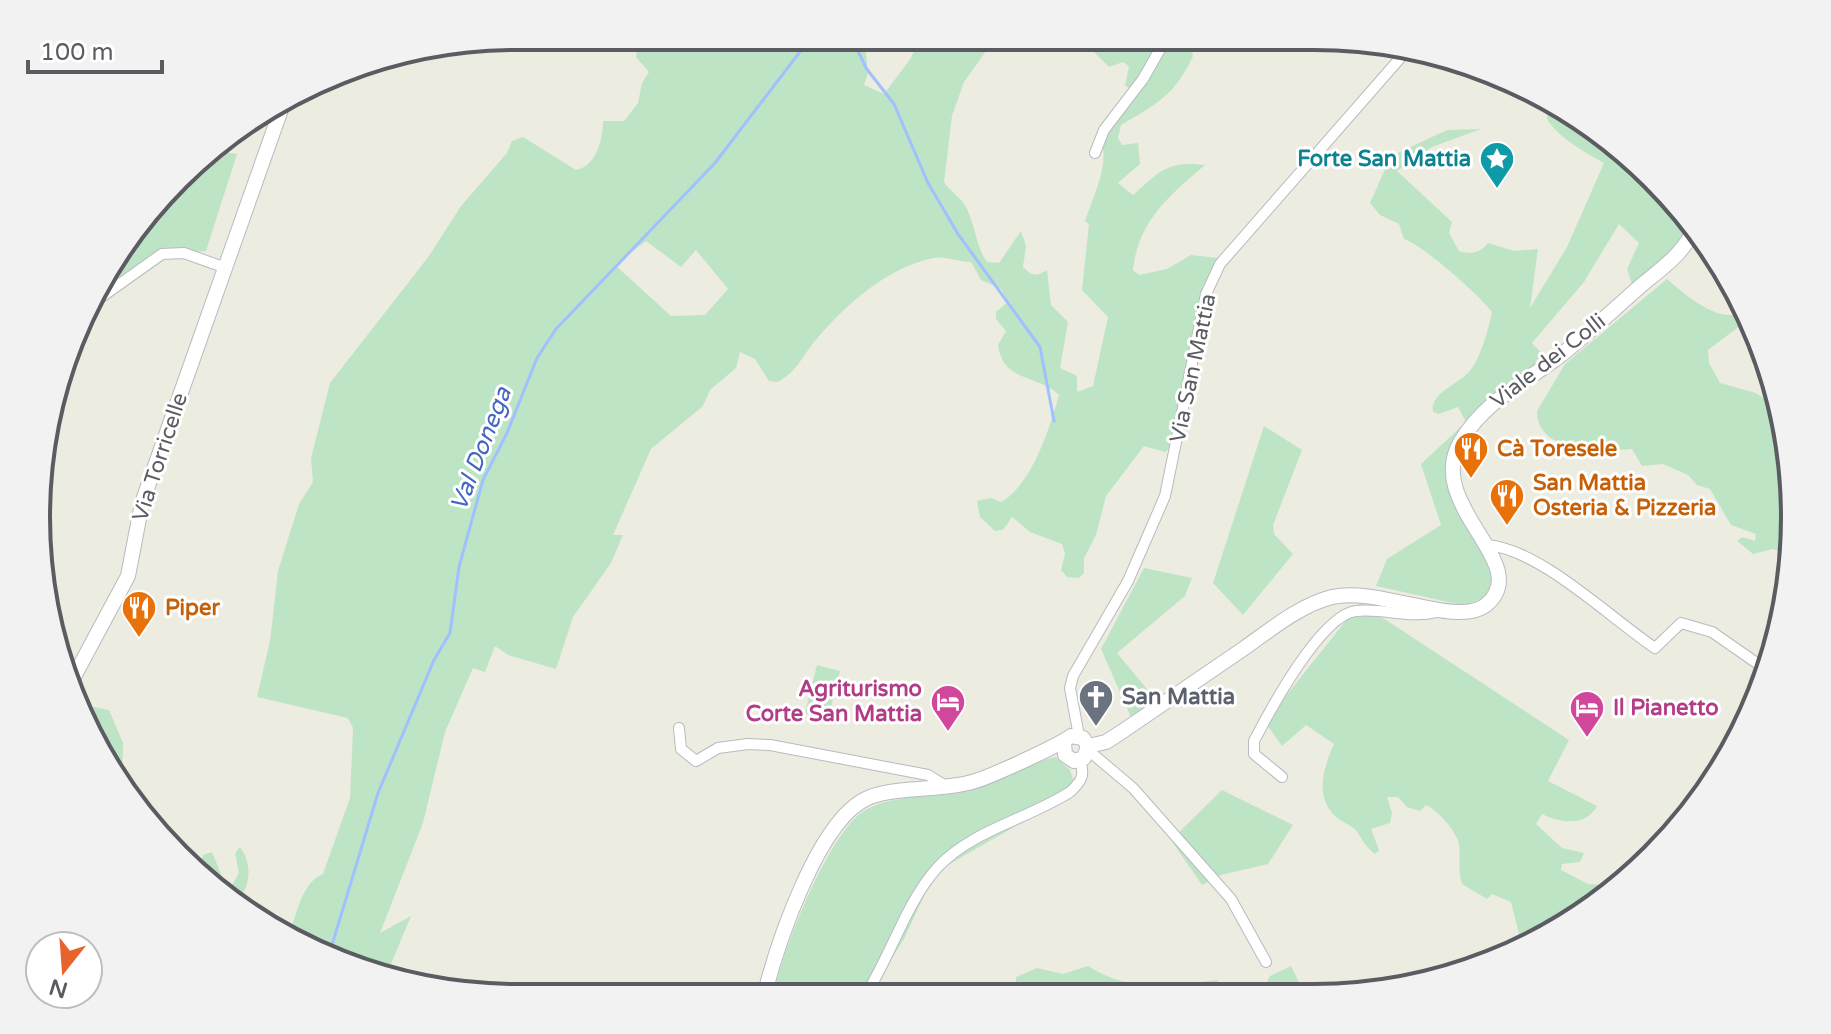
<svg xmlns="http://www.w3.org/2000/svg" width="1831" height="1034" viewBox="0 0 1831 1034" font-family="'Varela Round',sans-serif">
	<rect width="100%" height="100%" fill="#edece1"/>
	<path fill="#bee4c6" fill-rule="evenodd" d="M639,36H878L866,53L868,73L864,85L884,94L911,58L920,36L996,37L964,82L952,116L944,182C950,191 961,198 966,207C975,224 976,247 987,262L999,263L1021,231L1026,246L1023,267C1032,276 1037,277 1047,270L1051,305L1068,322L1060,368L1077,376V392L1093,386L1108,317L1082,290L1089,224L1085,221C1094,193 1113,160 1098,132L1134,89L1125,86L1129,66L1123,62L1109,67L1081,39L1189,37L1193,56C1175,95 1157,104 1121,125L1118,138L1122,145L1138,143L1140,164L1118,183L1133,195C1159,172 1167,160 1205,165C1170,195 1138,221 1133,270L1139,275L1167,269L1191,255L1218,258L1198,305L1181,439L1165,452L1144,446L1106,496L1096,535L1084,558V573L1079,578L1067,577L1061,570L1065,553L1062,544L1030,532L1012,517L1003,530L995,531L980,517L977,501L991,498L1001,502C1032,485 1050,427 1059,395C1038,374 1003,383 998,345L1006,331L996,319V312L1008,302L1001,289L981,280L971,262C959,262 945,256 934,258C887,267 844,306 814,342C802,357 795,374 777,382L769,381L755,359L740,352L736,368L710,390L703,406L651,449L613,535H623L611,563L573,617L556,669L508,655L495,646L485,672L473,668L445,732L423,823L380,933L411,916L386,976L395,979L392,981L288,938C295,919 302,881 323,874L350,798L353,728L348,718L257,697L270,641L278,571L299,504L313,482L311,458L330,383L429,256L461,206L507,153L512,141L523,137L576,170C597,166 603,138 603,121H624L638,103L642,83L649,72L636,57ZM646,241L681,267L696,250L728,289L705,315L671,316L615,265Z
		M1559,105L1693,222L1684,239L1633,287L1627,269L1639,243L1619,224L1584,282L1532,343L1546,358C1515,381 1446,421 1447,464C1447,486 1484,554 1495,578L1490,594L1466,606L1376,586L1387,559L1441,525L1421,464L1466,422L1458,407L1439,414L1433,412C1429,394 1458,384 1469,372C1481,358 1488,330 1492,312C1479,295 1423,245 1404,239L1399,224L1380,215L1370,203L1391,156L1447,130L1481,129L1432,147L1397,171L1452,222L1449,233L1459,251C1472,255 1479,253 1488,243L1514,251L1538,249L1530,308L1567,247L1604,163C1583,151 1560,139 1547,119L1548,112Z
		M211,150L237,154L206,251L158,255L107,300L90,309L117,249Z
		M1667,279C1683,293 1717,323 1740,313L1741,325L1708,350L1709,363L1720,383L1756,393L1780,409L1788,536L1785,537L1789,554L1773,549L1753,554L1737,541L1742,537L1755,541L1756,534L1731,525L1710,489L1697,485L1688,475L1663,464L1642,466L1632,449L1618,450L1607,442L1592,454C1570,448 1536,440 1537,411L1565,364Z
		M1264,426L1302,450L1273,525L1274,534L1293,554L1243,615L1213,583Z
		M1144,568L1192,578L1185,596L1117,653L1157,701L1131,717L1101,649Z
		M1360,603L1569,740L1548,781L1597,806C1586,827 1560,823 1542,814L1536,824L1562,848L1584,853L1580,862L1562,864L1561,870L1588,884L1619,886L1601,901L1598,894L1573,915L1575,920L1522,946L1511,902L1492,894L1487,899L1462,884C1457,866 1461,859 1459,845C1457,831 1438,811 1426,805L1420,811L1407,807L1398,797H1387L1392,813L1390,823L1371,829L1379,850L1375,854C1364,846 1363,840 1356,830C1351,825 1340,821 1335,816C1314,795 1324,767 1334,744L1306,725L1282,746L1265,722Z
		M817,665L840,671L828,719L805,713Z
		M74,703L109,710L123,743L122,780Z
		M1056,757L1070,770L1077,791L941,869L929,885L904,939L868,996H773C781,955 830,825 869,808C900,793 938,799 971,790C1000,782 1026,763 1056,757Z
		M1222,790L1293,825L1268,864L1221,875L1202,885L1171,840Z
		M240,847C252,862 252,889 236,900C220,888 197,877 203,855L212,852L226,886L231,887L239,873L235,853Z
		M1088,966C1134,995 1170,984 1219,980L1200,995H1016V977L1037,968L1063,974Z
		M1291,966L1305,994H1261L1270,976Z"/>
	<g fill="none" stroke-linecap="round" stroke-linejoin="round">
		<path stroke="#a0c1fd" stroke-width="3" d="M851,36L866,68L894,104L928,183L958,234L1040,347L1054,421
			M329,955L378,793L434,660L450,633L459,567L483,480L507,433L537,358L556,329L715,163L812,36"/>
		<defs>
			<path id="minor" d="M1095,153L1104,130L1143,79L1167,37
				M93,303L162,254L184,253L226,268
				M1487,545C1540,549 1610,618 1655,648L1681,623L1712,632L1761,666
				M679,728L681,749L696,761L718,748L748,744L770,745L928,775L946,786
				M1079,736L1070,688L1073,676L1128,581L1165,496L1206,294L1220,264L1409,48
				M1088,750L1133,788L1231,899L1266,962
				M1282,777L1254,754V741C1270,710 1321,615 1356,611C1384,608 1410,619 1437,612
				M865,996C890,957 907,901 937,868C972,830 1028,819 1070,792C1082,781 1085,775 1080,760"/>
			<path id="tertiary" d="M69,686L128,576L142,503L283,104
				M1064,742L1065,755L1074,761L1084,758L1088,746
				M1088,746L1106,742L1123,731C1163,704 1203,676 1243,649C1270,630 1300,605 1332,597C1377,586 1457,628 1486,605C1536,564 1422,505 1461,441C1484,402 1522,384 1557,358C1587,335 1615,308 1644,283C1665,266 1686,251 1696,225
				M764,996C777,945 819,816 870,797C901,786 940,791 972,782C988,778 1060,745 1071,736L1083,738L1088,746"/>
		</defs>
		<use href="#minor" stroke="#b9bac0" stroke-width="12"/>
		<use href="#tertiary" stroke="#b9bac0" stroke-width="16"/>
		<use href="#minor" stroke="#fff" stroke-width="10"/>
		<use href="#tertiary" stroke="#fff" stroke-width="14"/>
	</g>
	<defs>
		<symbol id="sight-pin" viewBox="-11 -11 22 30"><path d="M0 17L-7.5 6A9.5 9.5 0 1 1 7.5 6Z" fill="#0f9aa8" stroke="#fff"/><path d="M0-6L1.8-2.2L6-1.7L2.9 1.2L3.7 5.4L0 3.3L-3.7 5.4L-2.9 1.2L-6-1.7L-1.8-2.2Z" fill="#fff"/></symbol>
		<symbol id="restaurant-pin" viewBox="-11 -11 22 30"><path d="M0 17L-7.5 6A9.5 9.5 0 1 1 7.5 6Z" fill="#e8710a" stroke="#fff"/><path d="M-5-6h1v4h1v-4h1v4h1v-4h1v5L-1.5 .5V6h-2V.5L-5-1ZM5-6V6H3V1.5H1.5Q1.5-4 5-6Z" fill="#fff"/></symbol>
		<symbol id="church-pin" viewBox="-11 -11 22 30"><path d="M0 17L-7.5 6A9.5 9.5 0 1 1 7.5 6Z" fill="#6b7280" stroke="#fff"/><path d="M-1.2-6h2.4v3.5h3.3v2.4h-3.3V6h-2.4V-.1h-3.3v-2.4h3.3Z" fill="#fff"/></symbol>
		<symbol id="hotel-pin" viewBox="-11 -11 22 30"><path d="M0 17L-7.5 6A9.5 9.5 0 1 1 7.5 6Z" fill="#d1479c" stroke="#fff"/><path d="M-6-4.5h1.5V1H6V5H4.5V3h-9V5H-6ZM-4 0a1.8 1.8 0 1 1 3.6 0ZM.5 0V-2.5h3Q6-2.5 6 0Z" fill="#fff"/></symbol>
	</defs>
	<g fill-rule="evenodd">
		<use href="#sight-pin" x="1477" y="139" width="40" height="54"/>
		<use href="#restaurant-pin" x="1451" y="429" width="40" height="54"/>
		<use href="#restaurant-pin" x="1487" y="476" width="40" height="54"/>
		<use href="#restaurant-pin" x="119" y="588" width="40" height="54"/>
		<use href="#church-pin" x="1076" y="677" width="40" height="54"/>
		<use href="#hotel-pin" x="928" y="682" width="40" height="54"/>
		<use href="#hotel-pin" x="1567" y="688" width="40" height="54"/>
	</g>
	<g text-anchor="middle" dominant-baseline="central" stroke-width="6" stroke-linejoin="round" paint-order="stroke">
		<g font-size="22" font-weight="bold" fill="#0d838f" stroke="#fff" text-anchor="end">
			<text x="1471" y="159">Forte San Mattia</text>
		</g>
		<g font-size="22" fill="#5a5c62" stroke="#fff">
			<text transform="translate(1548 361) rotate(-38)">Viale dei Colli</text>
			<text transform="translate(1193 368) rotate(-78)">Via San Mattia</text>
			<text transform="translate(160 457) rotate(-72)">Via Torricelle</text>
		</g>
		<g font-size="22" font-weight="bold" fill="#c56008" stroke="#fff" text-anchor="start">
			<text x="1497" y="449">Cà Toresele</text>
			<text x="1533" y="483">San Mattia<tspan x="1533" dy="25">Osteria &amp; Pizzeria</tspan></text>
			<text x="165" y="608">Piper</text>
		</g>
		<g font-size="22" font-weight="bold" fill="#b23c85" stroke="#fff" text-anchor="end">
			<text x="922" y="689">Agriturismo<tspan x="922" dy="25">Corte San Mattia</tspan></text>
			<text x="1613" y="708" text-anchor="start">Il Pianetto</text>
		</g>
		<g font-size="22" font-weight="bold" fill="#5b616d" stroke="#fff" text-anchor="start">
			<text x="1122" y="697">San Mattia</text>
		</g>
		<g font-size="24" font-style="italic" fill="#4466c0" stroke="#fff">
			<text transform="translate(481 449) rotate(-69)">Val Donega</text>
		</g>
	</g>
	<path d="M0 0H1831V1034H0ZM517 50H1314A467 467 0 0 1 1781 517V517A467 467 0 0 1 1314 984H517A467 467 0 0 1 50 517V517A467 467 0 0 1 517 50Z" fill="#f2f2f2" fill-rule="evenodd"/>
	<path fill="none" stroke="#5a5c62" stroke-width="4" d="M517 50H1314A467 467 0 0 1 1781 517V517A467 467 0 0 1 1314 984H517A467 467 0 0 1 50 517V517A467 467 0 0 1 517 50Z"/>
	<g transform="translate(64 970) rotate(197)"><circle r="38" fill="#ffffff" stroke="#bdbec0" stroke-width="2"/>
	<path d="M0-6L14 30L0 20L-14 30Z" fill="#e6632e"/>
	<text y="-12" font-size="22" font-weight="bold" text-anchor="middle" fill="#5a5c62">N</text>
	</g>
	<path d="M28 60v12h134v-12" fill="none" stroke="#5a5c62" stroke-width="4"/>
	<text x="40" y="60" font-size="24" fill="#5a5c62" stroke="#ffffff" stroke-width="6" paint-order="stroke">100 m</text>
</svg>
